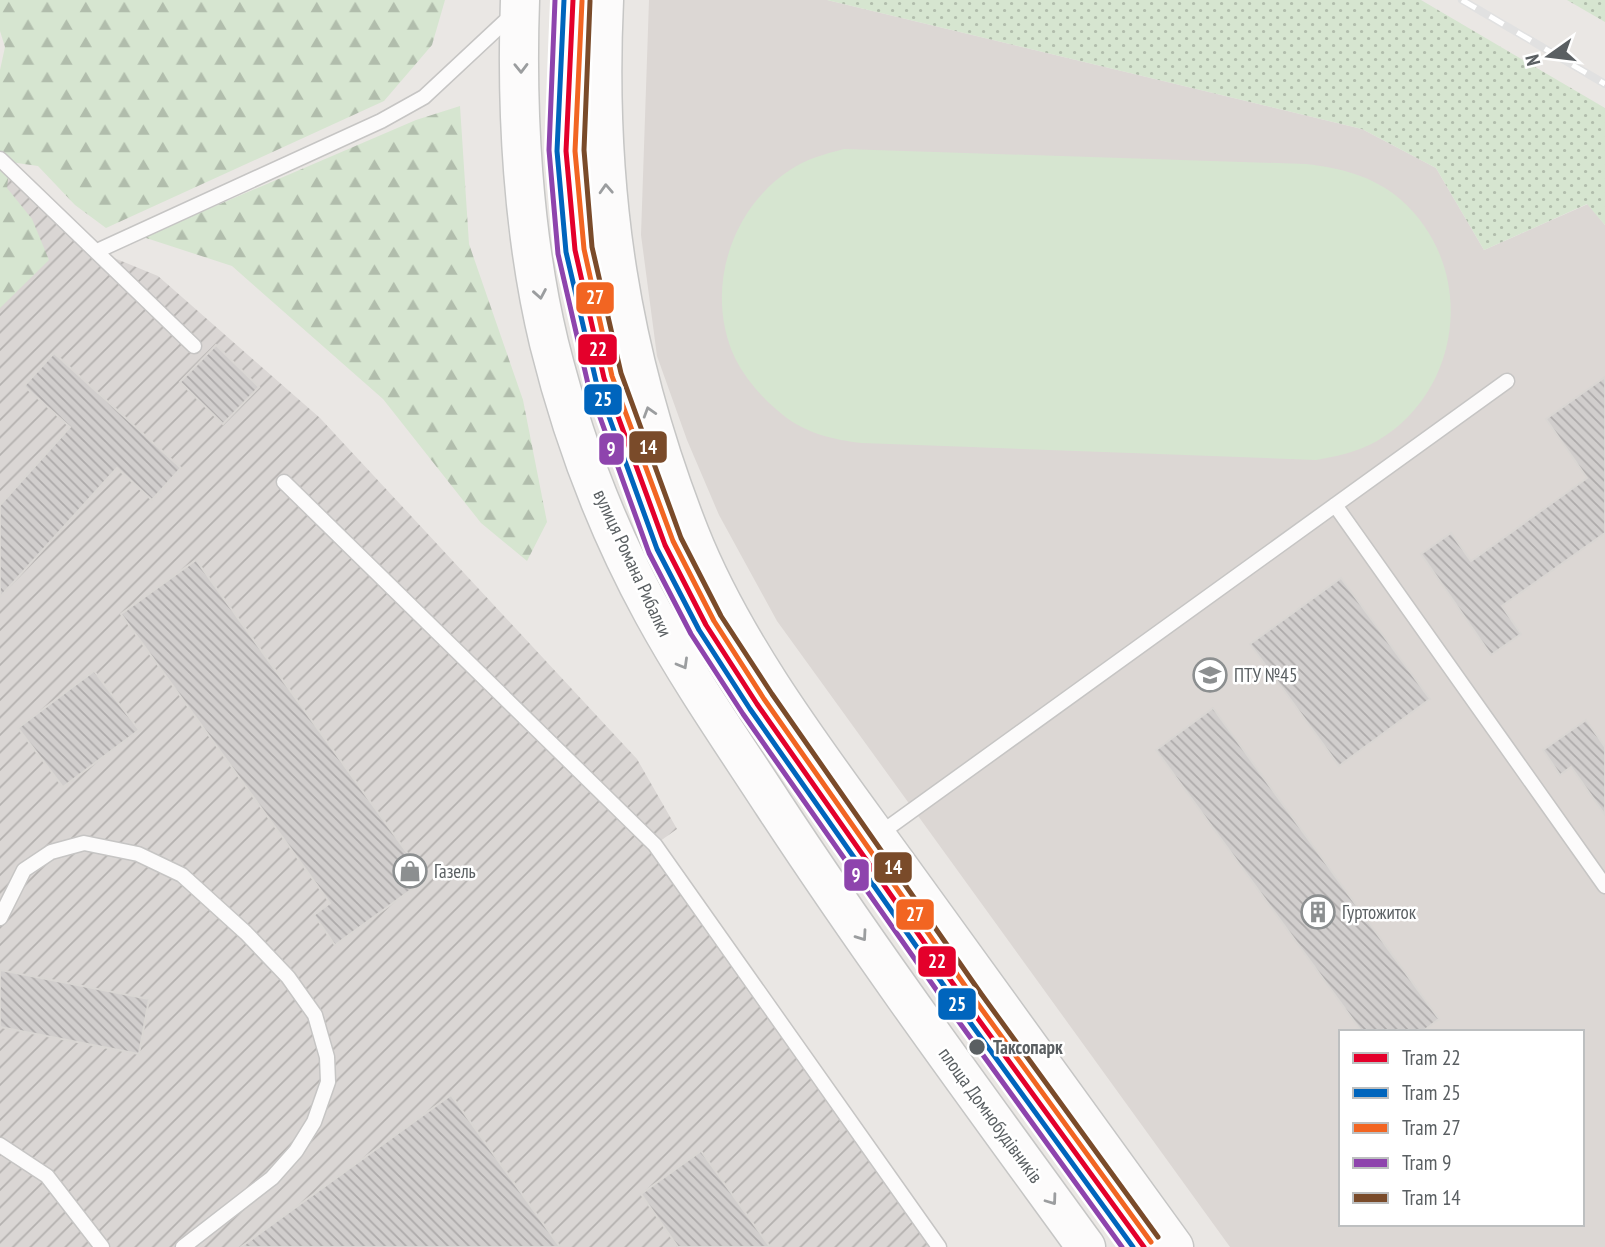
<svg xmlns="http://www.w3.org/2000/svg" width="1605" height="1247" viewBox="0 0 1605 1247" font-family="'PT Sans Narrow',sans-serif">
	<defs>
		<pattern id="industrial-furrows" width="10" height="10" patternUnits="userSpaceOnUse" patternTransform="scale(1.75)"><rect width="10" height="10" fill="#dad6d4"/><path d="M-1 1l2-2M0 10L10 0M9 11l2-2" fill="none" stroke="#b4b1af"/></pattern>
		<pattern id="grass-dots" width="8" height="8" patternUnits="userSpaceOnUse" patternTransform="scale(1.75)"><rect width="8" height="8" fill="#d6e5d0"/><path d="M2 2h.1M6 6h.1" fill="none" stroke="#b1bdac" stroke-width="1.8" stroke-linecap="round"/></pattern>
		<pattern id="forest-firs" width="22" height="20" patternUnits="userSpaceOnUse" patternTransform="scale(1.75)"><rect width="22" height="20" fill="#d6e5d0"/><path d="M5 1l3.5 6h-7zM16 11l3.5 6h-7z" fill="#b1bdac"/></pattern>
		<pattern id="building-back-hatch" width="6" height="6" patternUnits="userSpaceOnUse" patternTransform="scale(1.75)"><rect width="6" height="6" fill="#d1cecd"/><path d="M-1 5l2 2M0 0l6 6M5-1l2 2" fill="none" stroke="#adaaaa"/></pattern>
	</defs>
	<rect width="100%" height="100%" fill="#eae7e4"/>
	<path fill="url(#industrial-furrows)" d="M0,159L97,251L158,276L320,418L637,759L677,829L656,844L939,1247H0Z"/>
	<path fill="#dcd7d4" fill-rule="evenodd" d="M649,0H827L1362,129L1436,168L1484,250L1588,204L1605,225V1247H1230L777,621L719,515L687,440L657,356L641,235ZM1341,1032H1582V1224H1341Z"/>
	<path fill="url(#grass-dots)" d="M827,0H1421L1605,108V225L1587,204L1484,250L1436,168L1362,129Z
		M1567,0H1605V22Z"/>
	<path fill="url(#forest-firs)" d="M0,0H445L432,45L384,101L106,228L75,205L38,166L10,162L7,188L32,219L49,260L0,308V70L5,47L0,31Z
		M460,106L469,244L523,400L547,522L527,561L481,523L383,399L232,266L143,237L416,120Z"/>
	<path fill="#d6e5d0" d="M844,149L1306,164C1341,168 1373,176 1400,199C1477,266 1464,390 1377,441C1358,452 1337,456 1316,460L862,443C834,440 805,433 783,415C764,400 746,380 735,358C704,292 730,209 790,170C806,159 825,154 844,149Z"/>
	<path fill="url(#building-back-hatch)" stroke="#d9d6d3" stroke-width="2" d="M216,345L259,387L223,424L180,382Z
		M54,353L181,468L152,500L117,468L0,597V505L70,427L24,386Z
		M1605,377V533L1502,606L1521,634L1491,655L1421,554L1451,533L1471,561L1587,478L1546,419Z
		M196,560L426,879L335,945L314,915L330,903L121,614Z
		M1341,578L1430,699L1339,766L1250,644Z
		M94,671L139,730L63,787L18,728Z
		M1213,708L1439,1019L1422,1032H1362L1156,750Z
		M1586,720L1605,747V815L1571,767L1560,775L1543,750Z
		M0,970L149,999L139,1054L0,1027Z
		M451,1095L560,1247H241Z
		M701,1151L770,1247H678L641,1194Z"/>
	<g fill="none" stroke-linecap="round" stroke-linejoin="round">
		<defs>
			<path id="service" d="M0,159L194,346
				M97,251L381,121L424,97L514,13
				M284,482L655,845L939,1247
				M1335,505L1605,886
				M878,835L1507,381
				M0,918L24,870L51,852L84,843L138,854L182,875L246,933L288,977L315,1015L327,1057L328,1082L314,1122L296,1151L272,1178L183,1247
				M0,1145L47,1176L102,1247"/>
			<path id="secondary" d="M520,0C516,112 523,235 549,343C572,436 607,529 653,613C689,679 732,741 773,804C872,955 980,1101 1086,1247
				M604,0C595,189 620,357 690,534C736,650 823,762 896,863C989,991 1082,1119 1174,1247"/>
		</defs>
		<use href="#service" stroke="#c6c5c4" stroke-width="17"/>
		<use href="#secondary" stroke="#c6c6c5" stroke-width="41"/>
		<use href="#service" stroke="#fcfbfb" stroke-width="14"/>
		<use href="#secondary" stroke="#fcfbfb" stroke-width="38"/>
		<defs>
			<path id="rail" d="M1462,0L1605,84"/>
		</defs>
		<use href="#rail" stroke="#e1e1e1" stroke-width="8"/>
		<use href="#rail" stroke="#fff" stroke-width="5" stroke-dasharray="16" stroke-linecap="butt"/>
		<defs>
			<path id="tram-1" d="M573,0L566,151L575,250L604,378L665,545L706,625L757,704L968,1005L1144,1247"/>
			<path id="tram-2" d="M564,0L557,151L566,252L596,381L657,549L699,630L750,709L961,1010L1133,1247"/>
			<path id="tram-3" d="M582,1L575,151L584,249L612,376L673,541L714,621L764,699L975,1000L1151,1242"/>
			<path id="tram-4" d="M555,0L549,150L558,254L588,384L649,553L691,634L743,714L954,1015L1122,1247"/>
			<path id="tram-5" d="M590,1L584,150L592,247L621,373L681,538L721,616L772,694L982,995L1158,1237"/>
		</defs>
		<use href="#tram-1" stroke="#fff" stroke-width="10"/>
		<use href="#tram-2" stroke="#fff" stroke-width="10"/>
		<use href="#tram-3" stroke="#fff" stroke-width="10"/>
		<use href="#tram-4" stroke="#fff" stroke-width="10"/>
		<use href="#tram-5" stroke="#fff" stroke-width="10"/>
		<use href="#tram-1" stroke="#e4002b" stroke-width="5"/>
		<use href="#tram-2" stroke="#0065bd" stroke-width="5"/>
		<use href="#tram-3" stroke="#f26522" stroke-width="5"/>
		<use href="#tram-4" stroke="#8e44ad" stroke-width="5"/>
		<use href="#tram-5" stroke="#7a4b2a" stroke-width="5"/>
	</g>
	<defs><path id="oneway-chevron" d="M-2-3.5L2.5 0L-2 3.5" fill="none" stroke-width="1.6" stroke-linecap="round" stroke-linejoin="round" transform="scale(1.75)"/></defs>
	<g stroke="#9b9d9f">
		<use href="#oneway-chevron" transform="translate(521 68) rotate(89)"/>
		<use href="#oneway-chevron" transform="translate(606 189) rotate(-93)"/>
		<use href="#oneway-chevron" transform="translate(540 294) rotate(80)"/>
		<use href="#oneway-chevron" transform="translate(649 412) rotate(-107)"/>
		<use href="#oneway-chevron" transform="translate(683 664) rotate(60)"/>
		<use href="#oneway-chevron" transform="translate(862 936) rotate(55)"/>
		<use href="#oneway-chevron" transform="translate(1052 1200) rotate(54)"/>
	</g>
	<defs>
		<symbol id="university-ring" viewBox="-11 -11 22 22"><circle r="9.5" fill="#fff" stroke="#8c8f90" stroke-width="1.5"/><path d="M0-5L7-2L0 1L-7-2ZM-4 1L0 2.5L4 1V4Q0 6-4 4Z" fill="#8c8f90"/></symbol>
		<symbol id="shop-ring" viewBox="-11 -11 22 22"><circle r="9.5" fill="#fff" stroke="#8c8f90" stroke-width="1.5"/><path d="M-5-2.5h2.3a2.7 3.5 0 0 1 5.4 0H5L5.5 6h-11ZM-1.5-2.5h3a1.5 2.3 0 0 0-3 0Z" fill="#8c8f90"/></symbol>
		<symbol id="building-ring" viewBox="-11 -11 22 22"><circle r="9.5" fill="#fff" stroke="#8c8f90" stroke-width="1.5"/><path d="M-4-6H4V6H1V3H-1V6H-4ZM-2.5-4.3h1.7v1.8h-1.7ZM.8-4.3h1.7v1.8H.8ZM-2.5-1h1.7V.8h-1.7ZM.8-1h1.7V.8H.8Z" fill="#8c8f90"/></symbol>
	</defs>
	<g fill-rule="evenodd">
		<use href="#university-ring" x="1191" y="656" width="38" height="38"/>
		<use href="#shop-ring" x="391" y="852" width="38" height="38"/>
		<use href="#building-ring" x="1299" y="893" width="38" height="38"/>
	</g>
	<circle fill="#5a5f62" stroke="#fff" stroke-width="2.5" cx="977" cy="1047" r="9"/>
	<g text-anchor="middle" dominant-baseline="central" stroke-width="5" stroke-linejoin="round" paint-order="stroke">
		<g font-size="19" fill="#5a5f62" stroke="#fff">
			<text transform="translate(633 563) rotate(65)">вулиця Романа Рибалки</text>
			<text transform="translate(991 1115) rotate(54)">площа Домнобудівників</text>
		</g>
		<g font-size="19" fill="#5a5f62" stroke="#fff" text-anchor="start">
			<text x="1234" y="675">ПТУ №45</text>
			<text x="434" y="871">Газель</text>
			<text x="1342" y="912">Гуртожиток</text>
		</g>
		<g font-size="19" font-weight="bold" fill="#5a5f62" stroke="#fff" text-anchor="start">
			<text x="993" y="1047">Таксопарк</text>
		</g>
	</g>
	<g stroke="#fff" stroke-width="2.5">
		<rect x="575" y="281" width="40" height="34" rx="7" fill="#f26522"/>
		<rect x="577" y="333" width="41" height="33" rx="7" fill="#e4002b"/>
		<rect x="583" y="383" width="40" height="33" rx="7" fill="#0065bd"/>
		<rect x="628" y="430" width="40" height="34" rx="7" fill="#7a4b2a"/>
		<rect x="598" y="432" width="27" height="34" rx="7" fill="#8e44ad"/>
		<rect x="873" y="851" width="40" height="33" rx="7" fill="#7a4b2a"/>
		<rect x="843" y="858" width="27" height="34" rx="7" fill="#8e44ad"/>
		<rect x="895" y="898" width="40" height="33" rx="7" fill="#f26522"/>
		<rect x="917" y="945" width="40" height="33" rx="7" fill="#e4002b"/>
		<rect x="937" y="987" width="40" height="34" rx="7" fill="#0065bd"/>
	</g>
	<g font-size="19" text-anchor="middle" font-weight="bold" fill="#fff">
		<text x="595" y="304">27</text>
		<text x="598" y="356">22</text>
		<text x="603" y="406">25</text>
		<text x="648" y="454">14</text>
		<text x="611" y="456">9</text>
		<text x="893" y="874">14</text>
		<text x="856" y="882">9</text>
		<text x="915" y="921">27</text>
		<text x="937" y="968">22</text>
		<text x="957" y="1011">25</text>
	</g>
	<rect x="1339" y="1030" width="245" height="196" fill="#ffffff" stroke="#bdbfc0" stroke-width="2"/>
	<rect x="1353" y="1053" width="35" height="10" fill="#e4002b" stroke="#bdbfc0" stroke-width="2"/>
	<text x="1402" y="1065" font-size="21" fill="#5a5f62">Tram 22</text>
	<rect x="1353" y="1088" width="35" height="10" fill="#0065bd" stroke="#bdbfc0" stroke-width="2"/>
	<text x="1402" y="1100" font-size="21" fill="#5a5f62">Tram 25</text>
	<rect x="1353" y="1123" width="35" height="10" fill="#f26522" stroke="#bdbfc0" stroke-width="2"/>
	<text x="1402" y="1135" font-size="21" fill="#5a5f62">Tram 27</text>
	<rect x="1353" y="1158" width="35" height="10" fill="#8e44ad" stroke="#bdbfc0" stroke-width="2"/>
	<text x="1402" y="1170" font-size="21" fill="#5a5f62">Tram 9</text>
	<rect x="1353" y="1193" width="35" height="10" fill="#7a4b2a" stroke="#bdbfc0" stroke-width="2"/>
	<text x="1402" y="1205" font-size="21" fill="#5a5f62">Tram 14</text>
	<g transform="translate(1549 56) rotate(256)" stroke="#ffffff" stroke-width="5" paint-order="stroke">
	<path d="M0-5L12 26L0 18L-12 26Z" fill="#5a5f62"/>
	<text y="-10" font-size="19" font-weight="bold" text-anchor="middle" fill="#5a5f62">N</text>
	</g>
</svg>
